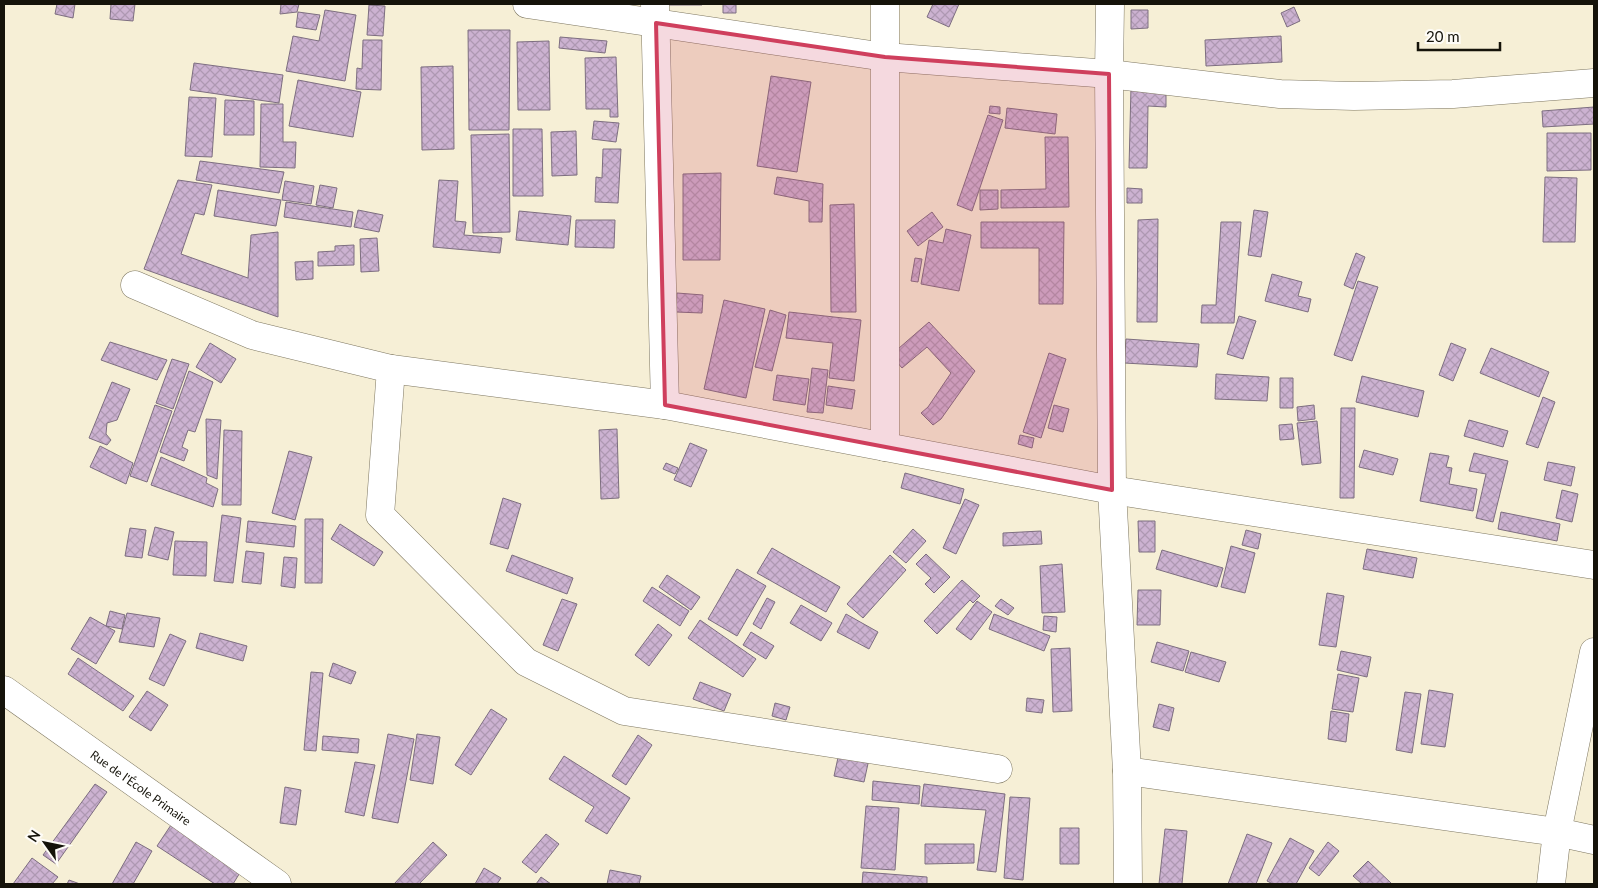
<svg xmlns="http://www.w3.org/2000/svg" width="1598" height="888" viewBox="0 0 1598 888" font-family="Lato,sans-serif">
	<defs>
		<pattern id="building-cross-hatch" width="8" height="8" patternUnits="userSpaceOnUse" patternTransform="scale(1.25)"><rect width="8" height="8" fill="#ccb2d1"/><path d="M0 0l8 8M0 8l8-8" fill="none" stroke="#ae98b2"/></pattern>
	</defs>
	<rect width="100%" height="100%" fill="#f6efd6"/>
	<path fill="url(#building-cross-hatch)" stroke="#7d6e80" d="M57,4H75L73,18L55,14Z
		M111,4H135L133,21L110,19Z
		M281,4H299L297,12L280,14Z
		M668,4H701L702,5H668Z
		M723,4H736V13H723Z
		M933,4H959L949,27L927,17Z
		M369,5L385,6L383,36L367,35Z
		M1294,7L1300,21L1287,27L1281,13Z
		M325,10L356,15L345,81L286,71L293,36L319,41Z
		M1131,10H1148V28L1131,29Z
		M298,12L320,15L316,30L296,27Z
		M468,30H510L509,130H469Z
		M1281,36L1282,62L1206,66L1205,40Z
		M560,37L607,41L605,53L559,48Z
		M363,40H382L381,90L356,89L357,68L362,69Z
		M549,41L550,110H518L517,42Z
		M616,57L618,117H610V109H586L585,58Z
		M194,63L283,75L279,103L190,90Z
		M453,66L454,149L422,150L421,67Z
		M771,76L811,82L797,172L757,166Z
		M298,80L361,92L353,137L289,126Z
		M1131,87H1166V107L1148,106L1147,168H1129Z
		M189,97L216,98L212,157L185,156Z
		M225,100L254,101V135H224Z
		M261,104H283V142H296L295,168L260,167Z
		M990,106L1000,107V114L989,113Z
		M1594,107V124L1543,127L1542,111Z
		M1007,108L1057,114L1055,134L1005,128Z
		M988,115L1003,120L972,211L957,205Z
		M594,121L619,123L616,142L592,139Z
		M513,129H542L543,196H513Z
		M576,131L577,175L552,176L551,132Z
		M1547,133H1591V170L1547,171Z
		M509,134L510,232L473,233L471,135Z
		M1045,137H1068L1069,207L1001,208V190L1046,189Z
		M603,149H621L618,203L595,202L596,177L602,178Z
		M200,161L284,172L279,193L196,180Z
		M721,173L720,260H683V174Z
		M777,177L823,184L822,222H809V201L774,194Z
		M1545,177L1577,178L1575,242H1543Z
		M178,180L212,185L204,215L195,213L181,254L248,278L251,235L278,232V317L144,269Z
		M439,180L458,181L455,221L466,222L464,235L502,238L500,253L433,247Z
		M285,181L314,186L311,204L282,200Z
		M320,185L337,188L333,208L316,205Z
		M1127,188L1142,189V203H1127Z
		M218,190L281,200L276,226L214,216Z
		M980,190H998V209L980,210Z
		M286,202L353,212L351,227L284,217Z
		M854,204L856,312H831L830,205Z
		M358,210L383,215L379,232L354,227Z
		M1254,210L1268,212L1261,257L1248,255Z
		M519,211L571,216L568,245L516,240Z
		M932,212L943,227L918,246L907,231Z
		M1158,219L1157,322H1137L1138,220Z
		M576,220H615L614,248L575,247Z
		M981,222H1064L1063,304H1039V248H981Z
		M1221,222H1241L1234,323H1201L1202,305H1216Z
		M946,229L971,235L959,291L921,284L929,240L943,243Z
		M377,238L379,271L361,272L360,239Z
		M354,245V265L318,266V252L335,251V246Z
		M1356,253L1365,257L1353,289L1344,285Z
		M915,258L922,259L918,282L911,281Z
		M313,261V279L296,280L295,262Z
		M1272,274L1302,282L1298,296L1311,299L1308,312L1265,301Z
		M1358,281L1378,287L1352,361L1334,355Z
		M677,293L703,295L702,313L676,312Z
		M724,300L765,309L746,398L704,389Z
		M770,310L786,315L772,371L755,367Z
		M789,312L861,320L854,381L829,378L833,343L786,338Z
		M1239,316L1256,321L1243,359L1227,354Z
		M929,322L975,371L941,419L933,425L921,413L928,407L951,373L927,347L902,368L891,355Z
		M1126,339L1199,344L1197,367L1124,363Z
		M110,342L167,360L157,380L101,360Z
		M210,343L236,359L221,383L196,367Z
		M1451,343L1466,349L1453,381L1439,375Z
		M1491,348L1549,372L1539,397L1480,373Z
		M1049,353L1066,359L1041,438L1023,432Z
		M172,359L189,364L173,409L156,403Z
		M812,368L828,370L823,413L807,412Z
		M189,371L213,382L195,432L188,430L182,447L188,450L184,461L160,452Z
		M1216,374L1269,377L1267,401L1215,399Z
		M777,375L809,379L805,405L773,400Z
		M1362,376L1424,391L1418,417L1356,402Z
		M1280,378H1293V408H1280Z
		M112,382L130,389L117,420L107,423L106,434L111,440L107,445L89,438Z
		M828,386L855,390L852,409L826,405Z
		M1543,397L1555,402L1538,448L1526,444Z
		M155,405L172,411L147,482L130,476Z
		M1054,405L1069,409L1063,432L1048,428Z
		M1314,405L1315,419L1298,421L1297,407Z
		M1341,408H1355L1354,498H1340Z
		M206,419L221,420L217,479L207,475Z
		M1469,420L1508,431L1503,447L1464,436Z
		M1317,421L1321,463L1302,465L1297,423Z
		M1292,424L1294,439L1280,440L1279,425Z
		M617,429L619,498L601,499L599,430Z
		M224,430L242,431L241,505H222Z
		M1020,435L1034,438L1032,448L1018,444Z
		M690,443L707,450L691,487L674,480Z
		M100,446L133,463L126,484L90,467Z
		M1364,450L1398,459L1393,475L1359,467Z
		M289,451L312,457L295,520L272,513Z
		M1430,453L1449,456L1446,467L1452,468L1449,484L1477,489L1473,511L1420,501Z
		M1474,453L1508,461L1493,522L1476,518L1486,474L1469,471Z
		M161,457L207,478L206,483L218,489L213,507L151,485Z
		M1548,462L1575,467L1571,486L1544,480Z
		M666,463L678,468L675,474L663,469Z
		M905,473L964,489L960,504L901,488Z
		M1562,490L1578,494L1572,522L1556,518Z
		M503,498L521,504L508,549L490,544Z
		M965,499L979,505L956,554L943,548Z
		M1501,512L1560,524L1557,541L1498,529Z
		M222,515L241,518L233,583L214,581Z
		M305,519H323L322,583H305Z
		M248,521L296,526L294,547L246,542Z
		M1138,521H1155V552H1139Z
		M340,524L383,552L374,566L331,539Z
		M155,527L174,532L168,560L148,555Z
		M130,528L146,530L142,558L125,556Z
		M913,529L926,541L906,563L893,552Z
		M1246,530L1261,534L1258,549L1242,545Z
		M1041,531L1042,544L1003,546V533Z
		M175,541L207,542L206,576L173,575Z
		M1231,546L1255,553L1245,593L1221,587Z
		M772,548L840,587L826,612L757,573Z
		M1367,549L1417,558L1413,578L1363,569Z
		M1162,550L1223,568L1217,587L1156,569Z
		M246,551L264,553L261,584L242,582Z
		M926,554L950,577L934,593L925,584L931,578L916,564Z
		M512,555L573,578L567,594L506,571Z
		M890,555L906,570L863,618L847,604Z
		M284,557L297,558L295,588L281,586Z
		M1062,564L1065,612L1042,613L1040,566Z
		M737,569L766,586L737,636L708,619Z
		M667,575L700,597L691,610L659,587Z
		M962,580L980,596L973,603L970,600L937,634L924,621Z
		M652,587L689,611L680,626L643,601Z
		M1138,590H1161L1160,625H1137Z
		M1327,593L1344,596L1336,647L1319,645Z
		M767,598L775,602L761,629L753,624Z
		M562,599L577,604L558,651L543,645Z
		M1001,599L1014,608L1008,615L995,606Z
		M977,601L992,612L971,640L956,629Z
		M801,605L832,623L821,641L790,623Z
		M110,611L125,615L122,629L106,626Z
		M127,613L160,618L154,647L119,642Z
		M846,614L878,632L869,649L837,632Z
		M994,614L1050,636L1044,651L989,629Z
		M1044,616L1057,617L1056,632L1043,630Z
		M90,617L115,631L96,664L71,649Z
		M700,620L756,659L743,677L688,638Z
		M658,624L672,635L649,666L635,655Z
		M751,632L774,646L766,659L743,645Z
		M200,633L247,646L243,661L196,648Z
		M170,634L186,641L164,686L149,679Z
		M1157,642L1189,651L1183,671L1151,662Z
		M1070,648L1072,711L1053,712L1051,649Z
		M1341,651L1371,657L1367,677L1337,670Z
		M1191,652L1226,662L1219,682L1185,672Z
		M78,658L134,696L123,711L68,674Z
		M333,663L356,672L351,684L329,676Z
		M311,672L323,673L316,751L304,750Z
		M1338,674L1359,678L1353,712L1332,709Z
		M700,682L731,694L724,711L693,699Z
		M1429,690L1453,694L1445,747L1421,744Z
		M147,691L168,705L151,731L129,717Z
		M1405,692L1421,694L1412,753L1396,750Z
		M1027,698L1044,700L1042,713L1026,711Z
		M775,703L790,707L786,720L772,716Z
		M1159,704L1174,708L1169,731L1153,727Z
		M491,709L507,719L471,775L455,765Z
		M1331,711L1349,714L1346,742L1328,739Z
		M388,734L414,739L398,823L372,818Z
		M417,734L440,737L433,784L410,780Z
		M638,735L652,745L626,785L612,776Z
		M323,736L359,739L358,753L322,750Z
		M839,753L869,759L864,782L834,776Z
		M564,756L630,798L607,834L585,821L594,807L549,779Z
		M355,762L375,765L364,816L345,812Z
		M873,781L920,786L919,804L872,800Z
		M95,784L107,792L56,864L43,855Z
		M924,784L1005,794L996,872L977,870L986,810L921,806Z
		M285,787L301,790L296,825L280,823Z
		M1010,797L1030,798L1023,880L1004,878Z
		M866,806L899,808L895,870L861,868Z
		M171,825L241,871L233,884H215L157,846Z
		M1060,828H1079V864H1060Z
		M1165,829L1187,831L1182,884H1159Z
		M546,834L559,844L536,873L522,862Z
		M1247,834L1272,843L1256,884H1228Z
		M1290,838L1314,851L1296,884H1273L1267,881Z
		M136,842L152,851L133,884H112Z
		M433,842L447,855L419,884H394Z
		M1328,842L1339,851L1319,876L1309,868Z
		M925,844H974V863L925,864Z
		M32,858L58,877L52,884H13Z
		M1368,861L1392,884H1362L1353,876Z
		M484,868L501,878L497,884H475Z
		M610,870L641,876L639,884H607Z
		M863,872L927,877V884H862Z
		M541,877L551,884H536Z
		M69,880L80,884H67Z"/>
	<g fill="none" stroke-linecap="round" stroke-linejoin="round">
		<defs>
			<g id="minor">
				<path d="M527,4L885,57L1109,74L1280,94L1354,96L1453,94L1594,83"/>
				<path d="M655,4L665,405"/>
				<path d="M885,4V447"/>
				<path d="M1110,4L1109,74L1112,490L1127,771L1128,884"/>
				<path d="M135,285L252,335L391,369L665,405L1112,490L1594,565"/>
				<path d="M391,369L380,515L526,662L624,711L998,769"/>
				<path id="s1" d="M4,690L277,884"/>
				<path d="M1127,771L1557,832L1594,840"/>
				<path d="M1551,884L1557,832L1594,652"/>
			</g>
		</defs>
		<use href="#minor" stroke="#7e7761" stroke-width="29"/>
		<use href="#minor" stroke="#fff" stroke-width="28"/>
	</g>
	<path fill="#cf3f5d" fill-opacity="0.2" stroke="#cf3f5d" stroke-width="4" stroke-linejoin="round" d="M656,23L885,57L1109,74L1112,490L665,405Z"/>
	<g text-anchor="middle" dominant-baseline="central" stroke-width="5" stroke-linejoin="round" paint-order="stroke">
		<g font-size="12" fill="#15130a" stroke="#fefcf7">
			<text stroke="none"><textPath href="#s1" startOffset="168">Rue de l'École Primaire</textPath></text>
		</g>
	</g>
	<rect width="1598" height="888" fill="none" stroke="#15130a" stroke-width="10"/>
	<g transform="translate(45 843) rotate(303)" stroke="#fefcf7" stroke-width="4" paint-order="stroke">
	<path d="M0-4L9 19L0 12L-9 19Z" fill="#15130a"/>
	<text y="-8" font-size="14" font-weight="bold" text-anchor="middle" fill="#15130a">N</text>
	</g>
	<path d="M1418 42v8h82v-8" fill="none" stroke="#15130a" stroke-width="2.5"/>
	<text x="1426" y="42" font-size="15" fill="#15130a" stroke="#fefcf7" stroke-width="4" paint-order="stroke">20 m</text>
</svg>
